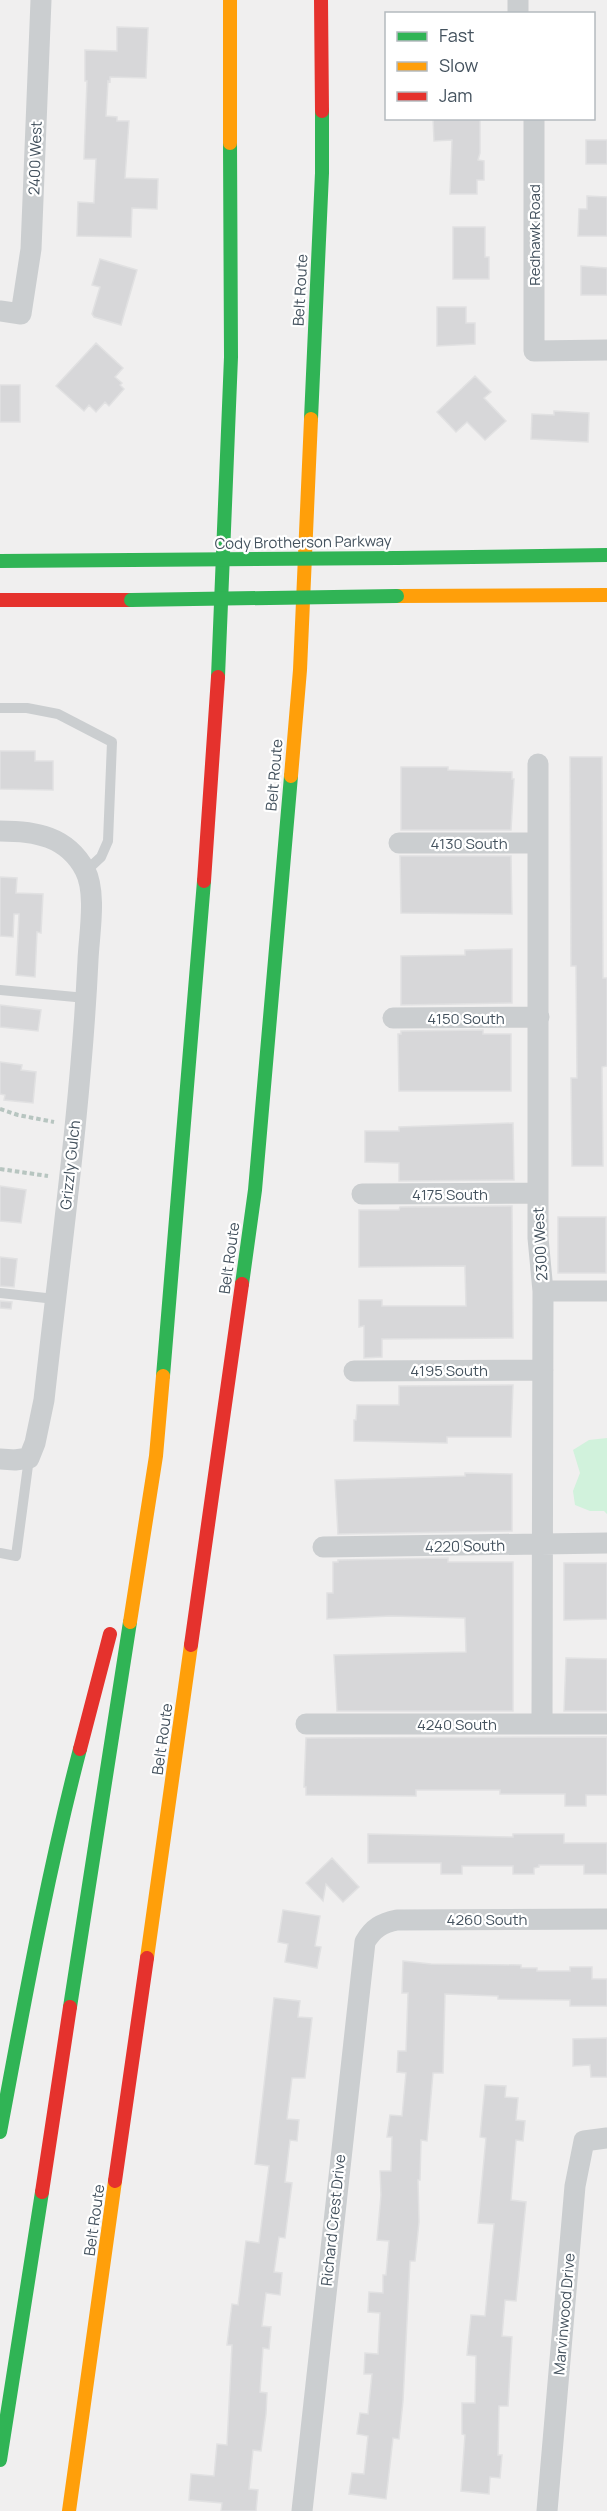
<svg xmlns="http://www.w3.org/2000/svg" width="607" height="2511" viewBox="0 0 607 2511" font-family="Manrope,sans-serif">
	<rect width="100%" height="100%" fill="#f0efef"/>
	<path fill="#d1f2dc" d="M607,1438V1514L604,1511H590L575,1505L573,1491L580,1473L573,1450L589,1440Z"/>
	<path fill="#d7d7d9" stroke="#e1e1e2" stroke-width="1.5" d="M117,27L148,28L146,78L110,77V82L108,81L106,116L117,117V121H129L125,178L158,179L157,209L132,208L131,237L77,236L78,202L94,203L96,159H84L87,81H85V50L117,51Z
		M433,118H480V153L478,160L484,161V180H477V194H450L452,140L434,141Z
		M586,140H607V164H586Z
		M587,196L607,197V236H578L579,209H587Z
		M453,227H485V257H489V279H453Z
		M100,259L137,270L121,325L94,317L92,314L100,287L92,285Z
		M581,266L607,268V295H581Z
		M437,307H466V323H475V344L437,346Z
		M96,343L123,368L115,377L122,383L120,385L124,389L109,406L105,402L96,412L89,405L84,411L56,386Z
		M475,376L491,392L484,398L506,421L485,440L467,422L456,432L437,412Z
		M0,385H20V422H0Z
		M554,411L589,413L588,442L531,439L532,414L554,415Z
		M0,751H35V761H53V790L0,789Z
		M570,757H602L603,978H607V1066L602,1067L603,1166H572L571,1078H577L576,966H571Z
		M401,767H448V770L512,772V779H514L511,830H401Z
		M400,856H511L512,914L401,913Z
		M0,877L17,878L16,893L43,894L41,933L37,932L35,977L16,975L19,914H14L13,937L0,936Z
		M512,949V1003L401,1005V956L465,955V950Z
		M0,1005L41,1010L38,1031L0,1027Z
		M483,1030V1034H511V1091H399L398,1034H401V1031Z
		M0,1062L22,1065L21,1070L36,1072L33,1103L4,1100L5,1095L0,1094Z
		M513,1123L514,1180L399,1181V1163L365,1162V1131H399V1127Z
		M0,1186L26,1190L21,1223L0,1221Z
		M512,1206L513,1338L382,1339V1357L364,1358V1326L359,1327V1300H382V1306H466L465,1270V1266L359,1267V1210H399L400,1207Z
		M558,1217H606V1273H558Z
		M0,1257L17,1259L14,1287L0,1286Z
		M0,1301L12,1302L11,1309L0,1308Z
		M513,1385L511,1437H447V1443L354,1441V1420H356L357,1405H399V1386Z
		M465,1473L512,1474V1531L338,1534L335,1480L465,1476Z
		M448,1558V1562H513V1711H337L334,1655L466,1652L465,1618L391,1616L327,1619V1593H333V1562H338V1560Z
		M564,1563H607V1619L564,1620Z
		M566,1658L607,1659V1711H564Z
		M607,1737V1795H586V1806H565V1794H500V1790H416V1796L306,1795V1787H304L306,1738Z
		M368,1834L513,1837V1834H564V1843H607V1874H584V1865H539V1867L534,1868V1874H513V1866H462V1874H441V1863H368Z
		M332,1858L359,1887L343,1902L326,1884L323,1901L306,1883Z
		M283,1910L320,1916L315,1946L321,1947L317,1968L285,1962L288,1944L278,1942Z
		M403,1961L431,1964L521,1965V1968H537V1971H570V1967H592V1979H607V2006H570V2000L498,1999V1996L445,1994L443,2073H433L427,2141L421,2140L420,2180H418L419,2222L415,2261H410L403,2401L399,2439L393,2438L386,2499L349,2494L352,2473L364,2474L368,2436L357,2434L360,2413L368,2414L372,2374H364L365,2353L378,2354L380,2313L368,2312L369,2292L383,2293V2275H386L389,2241L377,2240L381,2195L380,2171H391L392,2137H387L390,2115L402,2116L406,2073L397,2072L398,2051H406L408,1993H402Z
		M274,1998L300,2001L298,2017L312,2018L305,2078H292L287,2119L299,2120L297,2141L290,2140L285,2182L292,2183L285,2238L279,2237L274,2272L282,2273L280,2295L266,2293L262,2326L271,2327L269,2349L263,2348L260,2392L267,2393L266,2414L261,2451L253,2450L249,2489L258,2490L256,2511H221L222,2503L189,2500L191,2474L214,2476L217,2444L227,2445L232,2345H227L232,2304L238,2305L246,2241L259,2243L269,2166L255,2164Z
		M607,2038V2077H591L590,2065L573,2066V2039Z
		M485,2085L506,2086L505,2097L518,2098L516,2120L525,2121L523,2141L516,2140L511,2200L526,2202L516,2301L505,2300L502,2336L512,2337L508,2406H499L498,2455H502L500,2478L490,2477L489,2494L461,2491L465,2435L462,2434V2403H475L476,2356L467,2355L471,2315L485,2316L494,2224L478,2223L486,2138L480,2137Z"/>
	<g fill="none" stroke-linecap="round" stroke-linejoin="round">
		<path stroke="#b7c5c0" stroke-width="4" stroke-dasharray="4.5 3" stroke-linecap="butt" d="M0,1109L18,1115L54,1122
			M0,1169L48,1176"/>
		<path stroke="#cbced0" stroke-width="10" d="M0,708H27L58,714L112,742L108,841L101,857L86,871
			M0,990L86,998
			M0,1293L55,1299
			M0,1553L16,1556L29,1458"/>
		<path stroke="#cbced0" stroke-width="21" d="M518,0V14
			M534,118V351L607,350
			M0,311L21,314L31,249L41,0
			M538,764V1238L543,1291L542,1724
			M0,831C35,831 67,836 85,870C97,893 89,935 88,960C81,1107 60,1254 44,1400L35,1443L29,1458L15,1460L0,1459
			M399,843H538
			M393,1018L539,1017
			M362,1194L538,1193
			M543,1291H607
			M354,1371L543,1370
			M323,1547L607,1543
			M306,1724H607
			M302,2511L365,1942C373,1928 382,1923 397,1920L607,1919
			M547,2511L575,2186L584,2141L607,2138"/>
		<path stroke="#30b455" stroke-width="14" d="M311,419L322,173V111
			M397,558L607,555
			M0,561L132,560
			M218,677L231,357L230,143
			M242,1284L255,1190L291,776
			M163,1376L204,881
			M70,2007L130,1622
			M0,2132C24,2004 47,1875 80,1749
			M0,2460L42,2192"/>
		<path stroke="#ff9f0a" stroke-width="14" d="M230,0V143
			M397,596L607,595
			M291,776L300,670L311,419
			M130,1622L156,1456L163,1376
			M147,1958L191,1645
			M69,2511L115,2181"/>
		<path stroke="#e5322d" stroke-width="14" d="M321,0L322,111
			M0,600H131
			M204,881L218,677
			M191,1645L242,1284
			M80,1749L110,1634
			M115,2181L147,1958
			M42,2192L70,2007"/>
		<path stroke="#30b455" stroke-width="14" d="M132,560L397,558
			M131,600L397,596"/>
	</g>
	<g text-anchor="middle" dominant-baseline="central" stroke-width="4.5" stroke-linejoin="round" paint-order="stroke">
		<g font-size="15" fill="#44525e" stroke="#fff">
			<text transform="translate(35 158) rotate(-88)">2400 West</text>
			<text transform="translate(534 235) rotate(-90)">Redhawk Road</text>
			<text transform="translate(300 290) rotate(-87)">Belt Route</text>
			<text transform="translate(303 542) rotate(-1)">Cody Brotherson Parkway</text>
			<text transform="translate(274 775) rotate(-85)">Belt Route</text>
			<text x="469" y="843">4130 South</text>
			<text x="466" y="1018">4150 South</text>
			<text transform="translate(70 1165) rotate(-84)">Grizzly Gulch</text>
			<text x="450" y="1194">4175 South</text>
			<text transform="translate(540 1244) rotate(-93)">2300 West</text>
			<text transform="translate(229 1258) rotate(-82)">Belt Route</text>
			<text x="449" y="1370">4195 South</text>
			<text transform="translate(465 1546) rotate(-1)">4220 South</text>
			<text x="457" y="1724">4240 South</text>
			<text transform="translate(162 1739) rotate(-82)">Belt Route</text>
			<text x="487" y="1919">4260 South</text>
			<text transform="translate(94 2220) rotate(-82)">Belt Route</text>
			<text transform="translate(333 2220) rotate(-84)">Richard Crest Drive</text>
			<text transform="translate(564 2314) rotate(-85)">Marvinwood Drive</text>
		</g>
	</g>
	<rect x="385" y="12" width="210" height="108" fill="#ffffff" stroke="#b4babf" stroke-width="1.5"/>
	<rect x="397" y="32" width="30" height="9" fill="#30b455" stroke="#b4babf" stroke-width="1.5"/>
	<text x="439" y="42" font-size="18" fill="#44525e">Fast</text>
	<rect x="397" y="62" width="30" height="9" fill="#ff9f0a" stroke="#b4babf" stroke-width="1.5"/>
	<text x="439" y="72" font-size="18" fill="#44525e">Slow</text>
	<rect x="397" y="92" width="30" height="9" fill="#e5322d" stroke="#b4babf" stroke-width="1.5"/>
	<text x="439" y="102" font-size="18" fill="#44525e">Jam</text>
</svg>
